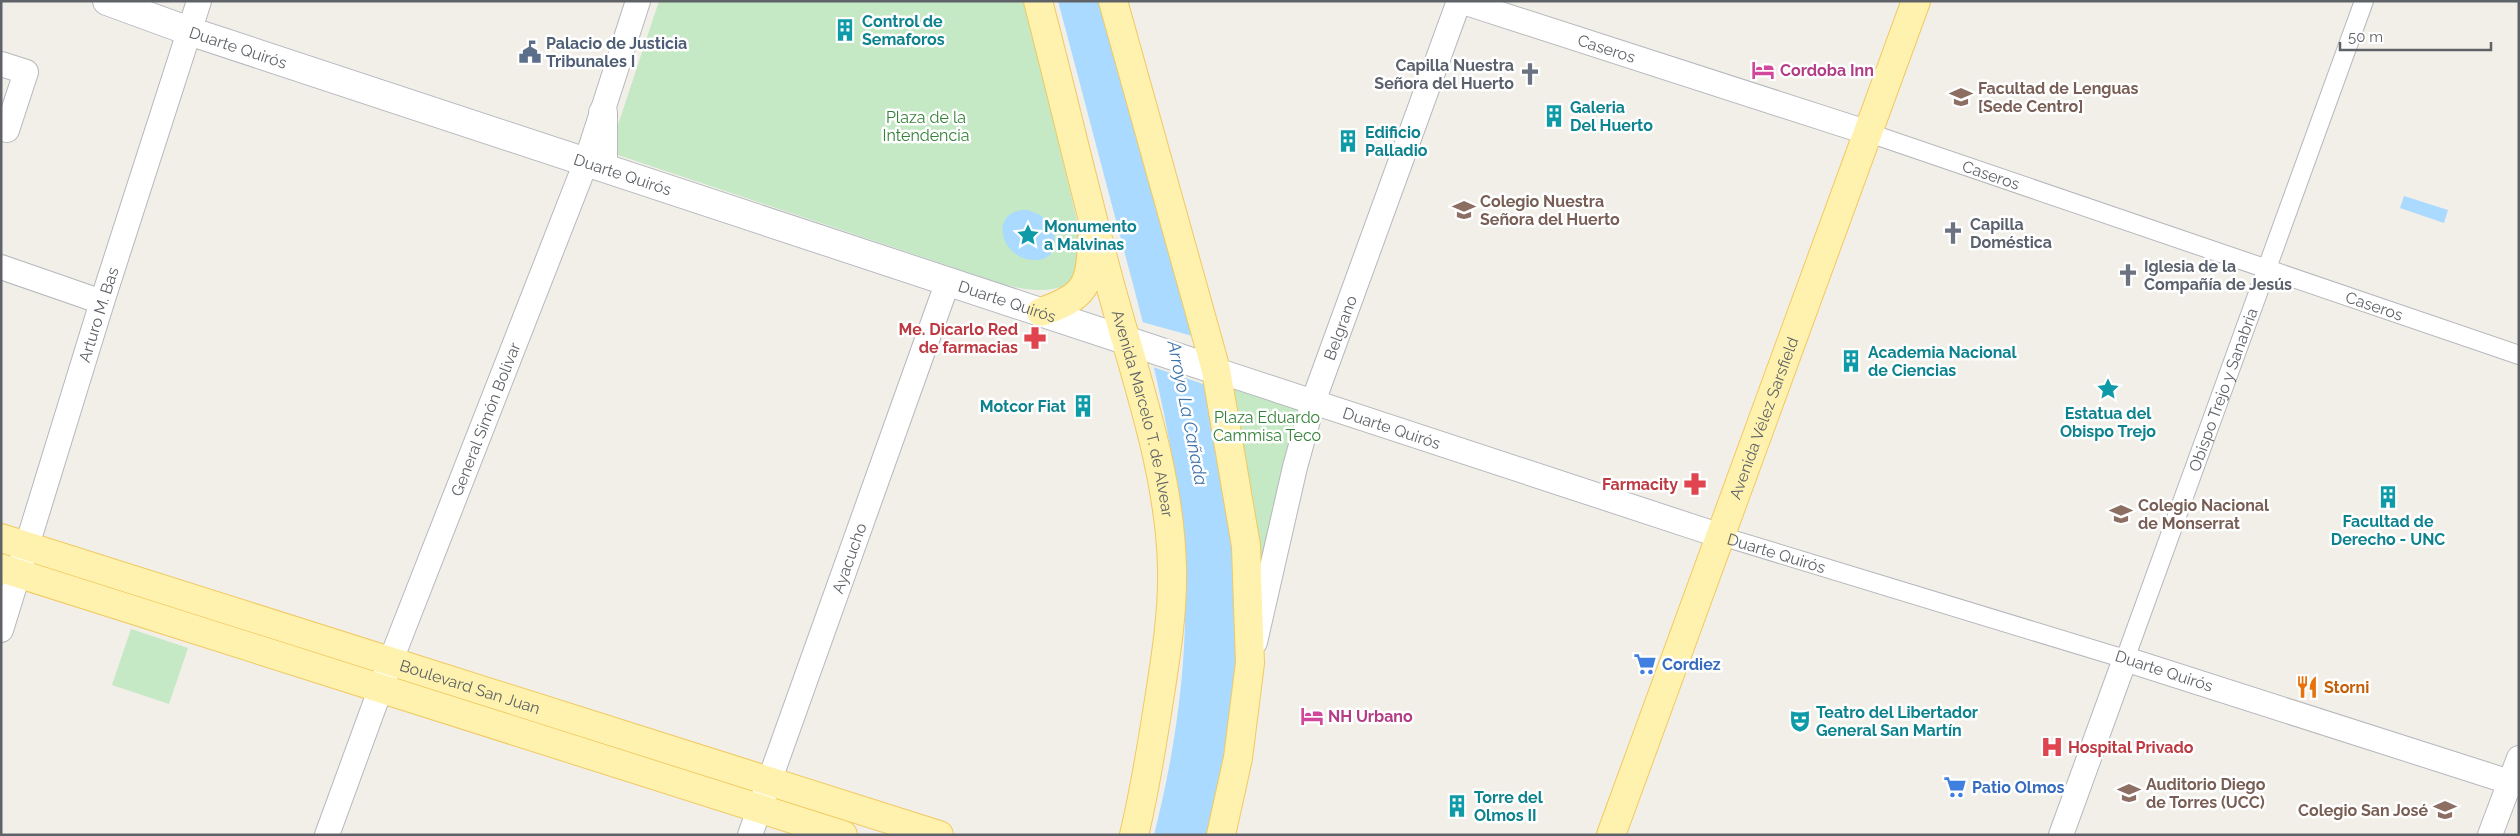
<svg xmlns="http://www.w3.org/2000/svg" width="2520" height="836" viewBox="0 0 2520 836" font-family="Raleway,sans-serif">
	<rect width="100%" height="100%" fill="#f1efe8"/>
	<path fill="#c5e8c5" d="M659,1H1025L1080,233L1082,254L1071,284C1048,293 1027,291 1003,284L609,152Z
		M1216,370L1313,402L1250,663Z
		M131,629L188,648L169,704L112,685Z"/>
	<path fill="#aadaff" d="M1058,1H1103L1214,412L1229,484L1238,647L1230,730L1208,835H1154C1174,756 1187,671 1185,589C1183,475 1155,367 1126,258C1103,172 1081,87 1058,1Z
		M2404,196L2448,210L2444,223L2400,208Z
		M1028,210C1036,213 1043,215 1048,222C1059,235 1058,259 1037,260C998,261 988,208 1028,210Z"/>
	<path fill="#f1efe8" d="M1142,322L1196,337L1209,386L1153,367Z"/>
	<g fill="none" stroke-linecap="round" stroke-linejoin="round">
		<defs>
			<g id="pedestrian">
				<path id="s1" d="M1869,133L2519,355"/>
				<path id="s2" d="M1721,536L2125,659L2364,1"/>
			</g>
			<g id="minor">
				<path id="s3" d="M1460,1L1869,133"/>
				<path d="M1,64L26,72L7,130"/>
				<path d="M1,267L102,302"/>
				<path id="s4" d="M1216,370L1721,536"/>
				<path id="s5" d="M1,630L102,302L199,1"/>
				<path id="s6" d="M1255,642L1295,467L1313,402L1459,1"/>
				<path id="s7" d="M327,835L391,660L586,162L638,1"/>
				<path id="s8" d="M750,835L948,281"/>
				<path d="M2061,835L2125,659L2519,785"/>
				<path d="M2490,835L2519,758"/>
			</g>
			<g id="secondary">
				<path id="s9" d="M107,1L189,31L1216,370"/>
				<path d="M603,167V113"/>
			</g>
			<g id="primary">
				<path id="s10" d="M1038,1C1063,97 1085,193 1111,288C1136,379 1170,473 1172,568C1173,612 1166,656 1159,700C1152,745 1145,790 1134,835"/>
				<path d="M1113,1L1216,370L1246,546L1250,663L1238,758L1221,835"/>
				<path d="M1041,312C1085,297 1091,286 1092,239"/>
				<path id="s11" d="M1,538L939,835"/>
				<path d="M1,568L843,835"/>
				<path id="s12" d="M1611,835L1916,1"/>
			</g>
		</defs>
		<use href="#pedestrian" stroke="#b5b8bc" stroke-width="20"/>
		<use href="#minor" stroke="#b5b8bc" stroke-width="26"/>
		<use href="#secondary" stroke="#b6babf" stroke-width="30"/>
		<use href="#primary" stroke="#f2c960" stroke-width="30"/>
		<use href="#pedestrian" stroke="#fff" stroke-width="18"/>
		<use href="#minor" stroke="#fff" stroke-width="24"/>
		<use href="#secondary" stroke="#fff" stroke-width="28"/>
		<use href="#primary" stroke="#fff2af" stroke-width="28"/>
	</g>
	<defs>
		<symbol id="building-bare" viewBox="-9 -9 18 18"><path d="M-4-6H4V6H1V3H-1V6H-4ZM-2.5-4.3h1.7v1.8h-1.7ZM.8-4.3h1.7v1.8H.8ZM-2.5-1h1.7V.8h-1.7ZM.8-1h1.7V.8H.8Z" fill="#0f9aa8" stroke="#fff" stroke-width="2.5" paint-order="stroke"/></symbol>
		<symbol id="civic-bare" viewBox="-9 -9 18 18"><path d="M-.6-6.5H3V-4.5H.6V-3L4-1V1h2V6H-6V1h2V-1L-.6-3ZM-1.2 2.5V6h2.4V2.5Z" fill="#5c6f8a" stroke="#fff" stroke-width="2.5" paint-order="stroke"/></symbol>
		<symbol id="hotel-bare" viewBox="-9 -9 18 18"><path d="M-6-4.5h1.5V1H6V5H4.5V3h-9V5H-6ZM-4 0a1.8 1.8 0 1 1 3.6 0ZM.5 0V-2.5h3Q6-2.5 6 0Z" fill="#d1479c" stroke="#fff" stroke-width="2.5" paint-order="stroke"/></symbol>
		<symbol id="church-bare" viewBox="-9 -9 18 18"><path d="M-1.2-6h2.4v3.5h3.3v2.4h-3.3V6h-2.4V-.1h-3.3v-2.4h3.3Z" fill="#6b7280" stroke="#fff" stroke-width="2.5" paint-order="stroke"/></symbol>
		<symbol id="university-bare" viewBox="-9 -9 18 18"><path d="M0-5L7-2L0 1L-7-2ZM-4 1L0 2.5L4 1V4Q0 6-4 4Z" fill="#8d6e63" stroke="#fff" stroke-width="2.5" paint-order="stroke"/></symbol>
		<symbol id="school-bare" viewBox="-9 -9 18 18"><path d="M0-5L7-2L0 1L-7-2ZM-4 1L0 2.5L4 1V4Q0 6-4 4Z" fill="#8d6e63" stroke="#fff" stroke-width="2.5" paint-order="stroke"/></symbol>
		<symbol id="sight-bare" viewBox="-9 -9 18 18"><path d="M0-6L1.8-2.2L6-1.7L2.9 1.2L3.7 5.4L0 3.3L-3.7 5.4L-2.9 1.2L-6-1.7L-1.8-2.2Z" fill="#0f9aa8" stroke="#fff" stroke-width="2.5" paint-order="stroke"/></symbol>
		<symbol id="pharmacy-bare" viewBox="-9 -9 18 18"><path d="M-2-6h4v4h4v4h-4v4h-4v-4h-4v-4h4Z" fill="#e0444e" stroke="#fff" stroke-width="2.5" paint-order="stroke"/></symbol>
		<symbol id="supermarket-bare" viewBox="-9 -9 18 18"><path d="M-6-5.5h2.5l.6 2H6L4.5 2H-2.5L-4.4-4H-6ZM-1.5 3.2a1.3 1.3 0 1 0 .1 0ZM3 3.2a1.3 1.3 0 1 0 .1 0Z" fill="#3f7fe0" stroke="#fff" stroke-width="2.5" paint-order="stroke"/></symbol>
		<symbol id="restaurant-bare" viewBox="-9 -9 18 18"><path d="M-5-6h1v4h1v-4h1v4h1v-4h1v5L-1.5 .5V6h-2V.5L-5-1ZM5-6V6H3V1.5H1.5Q1.5-4 5-6Z" fill="#e8710a" stroke="#fff" stroke-width="2.5" paint-order="stroke"/></symbol>
		<symbol id="theatre-bare" viewBox="-9 -9 18 18"><path d="M-5-5.5Q0-4 5-5.5V0Q5 5 0 6Q-5 5-5 0ZM-3.3-2.5H-1v1.5H-3.3ZM1-2.5H3.3v1.5H1ZM-2.8 1Q0 5.5 2.8 1Z" fill="#0f9aa8" stroke="#fff" stroke-width="2.5" paint-order="stroke"/></symbol>
		<symbol id="hospital-bare" viewBox="-9 -9 18 18"><path d="M-5-5h3v3.5h4V-5h3V5h-3V1.5h-4V5h-3Z" fill="#e0444e" stroke="#fff" stroke-width="2.5" paint-order="stroke"/></symbol>
	</defs>
	<g fill-rule="evenodd">
		<use href="#building-bare" x="829" y="14" width="32" height="32"/>
		<use href="#civic-bare" x="514" y="36" width="32" height="32"/>
		<use href="#hotel-bare" x="1747" y="54" width="32" height="32"/>
		<use href="#church-bare" x="1514" y="58" width="32" height="32"/>
		<use href="#university-bare" x="1945" y="81" width="32" height="32"/>
		<use href="#building-bare" x="1538" y="100" width="32" height="32"/>
		<use href="#building-bare" x="1332" y="125" width="32" height="32"/>
		<use href="#school-bare" x="1448" y="194" width="32" height="32"/>
		<use href="#church-bare" x="1937" y="217" width="32" height="32"/>
		<use href="#sight-bare" x="1012" y="219" width="32" height="32"/>
		<use href="#church-bare" x="2112" y="259" width="32" height="32"/>
		<use href="#pharmacy-bare" x="1019" y="322" width="32" height="32"/>
		<use href="#building-bare" x="1835" y="345" width="32" height="32"/>
		<use href="#sight-bare" x="2092" y="373" width="32" height="32"/>
		<use href="#building-bare" x="1067" y="390" width="32" height="32"/>
		<use href="#pharmacy-bare" x="1679" y="468" width="32" height="32"/>
		<use href="#building-bare" x="2372" y="481" width="32" height="32"/>
		<use href="#school-bare" x="2105" y="498" width="32" height="32"/>
		<use href="#supermarket-bare" x="1629" y="648" width="32" height="32"/>
		<use href="#restaurant-bare" x="2291" y="671" width="32" height="32"/>
		<use href="#hotel-bare" x="1296" y="700" width="32" height="32"/>
		<use href="#theatre-bare" x="1784" y="705" width="32" height="32"/>
		<use href="#hospital-bare" x="2036" y="731" width="32" height="32"/>
		<use href="#supermarket-bare" x="1939" y="771" width="32" height="32"/>
		<use href="#university-bare" x="2113" y="777" width="32" height="32"/>
		<use href="#building-bare" x="1441" y="790" width="32" height="32"/>
		<use href="#school-bare" x="2429" y="794" width="32" height="32"/>
	</g>
	<g text-anchor="middle" dominant-baseline="central" stroke-width="5" stroke-linejoin="round" paint-order="stroke">
		<g font-size="16" font-weight="bold" fill="#0d838f" stroke="#fff" text-anchor="start">
			<text x="862" y="21">Control de<tspan x="862" dy="18">Semaforos</tspan></text>
			<text x="1570" y="107">Galeria<tspan x="1570" dy="18">Del Huerto</tspan></text>
			<text x="1365" y="132">Edificio<tspan x="1365" dy="18">Palladio</tspan></text>
			<text x="1044" y="226">Monumento<tspan x="1044" dy="18">a Malvinas</tspan></text>
			<text x="1868" y="352">Academia Nacional<tspan x="1868" dy="18">de Ciencias</tspan></text>
			<text x="1066" y="406" text-anchor="end">Motcor Fiat</text>
			<text x="2108" y="413" text-anchor="middle">Estatua del<tspan x="2108" dy="18">Obispo Trejo</tspan></text>
			<text x="2388" y="521" text-anchor="middle">Facultad de<tspan x="2388" dy="18">Derecho - UNC</tspan></text>
			<text x="1816" y="712">Teatro del Libertador<tspan x="1816" dy="18">General San Martín</tspan></text>
			<text x="1474" y="797">Torre del<tspan x="1474" dy="18">Olmos II</tspan></text>
		</g>
		<g font-size="16" font-weight="bold" fill="#4e5e75" stroke="#fff" text-anchor="start">
			<text x="546" y="43">Palacio de Justicia<tspan x="546" dy="18">Tribunales I</tspan></text>
		</g>
		<g font-size="16" fill="#5f6368" stroke="#fff">
			<text stroke="none"><textPath href="#s9" startOffset="139">Duarte Quirós</textPath></text>
			<text stroke="none"><textPath href="#s3" startOffset="154">Caseros</textPath></text>
			<text stroke="none"><textPath href="#s9" startOffset="544">Duarte Quirós</textPath></text>
			<text stroke="none"><textPath href="#s1" startOffset="129">Caseros</textPath></text>
			<text stroke="none"><textPath href="#s9" startOffset="949">Duarte Quirós</textPath></text>
			<text stroke="none"><textPath href="#s1" startOffset="534">Caseros</textPath></text>
			<text stroke="none"><textPath href="#s5" startOffset="330">Arturo M. Bas</textPath></text>
			<text stroke="none"><textPath href="#s6" startOffset="326">Belgrano</textPath></text>
			<text stroke="none"><textPath href="#s2" startOffset="709">Obispo Trejo y Sanabria</textPath></text>
			<text stroke="none"><textPath href="#s10" startOffset="426">Avenida Marcelo T. de Alvear</textPath></text>
			<text stroke="none"><textPath href="#s12" startOffset="444">Avenida Vélez Sarsfield</textPath></text>
			<text stroke="none"><textPath href="#s7" startOffset="445">General Simón Bolivar</textPath></text>
			<text stroke="none"><textPath href="#s4" startOffset="185">Duarte Quirós</textPath></text>
			<text stroke="none"><textPath href="#s2" startOffset="58">Duarte Quirós</textPath></text>
			<text stroke="none"><textPath href="#s8" startOffset="294">Ayacucho</textPath></text>
			<text transform="translate(2164 671) rotate(18)">Duarte Quirós</text>
			<text stroke="none"><textPath href="#s11" startOffset="492">Boulevard San Juan</textPath></text>
		</g>
		<g font-size="16" font-weight="bold" fill="#5b616d" stroke="#fff" text-anchor="start">
			<text x="1514" y="65" text-anchor="end">Capilla Nuestra<tspan x="1514" dy="18">Señora del Huerto</tspan></text>
			<text x="1970" y="224">Capilla<tspan x="1970" dy="18">Doméstica</tspan></text>
			<text x="2144" y="266">Iglesia de la<tspan x="2144" dy="18">Compañía de Jesús</tspan></text>
		</g>
		<g font-size="16" font-weight="bold" fill="#b23c85" stroke="#fff" text-anchor="start">
			<text x="1780" y="70">Cordoba Inn</text>
			<text x="1328" y="716">NH Urbano</text>
		</g>
		<g font-size="16" font-weight="bold" fill="#785e54" stroke="#fff" text-anchor="start">
			<text x="1978" y="88">Facultad de Lenguas<tspan x="1978" dy="18">[Sede Centro]</tspan></text>
			<text x="1480" y="201">Colegio Nuestra<tspan x="1480" dy="18">Señora del Huerto</tspan></text>
			<text x="2138" y="505">Colegio Nacional<tspan x="2138" dy="18">de Monserrat</tspan></text>
			<text x="2146" y="784">Auditorio Diego<tspan x="2146" dy="18">de Torres (UCC)</tspan></text>
			<text x="2428" y="810" text-anchor="end">Colegio San José</text>
		</g>
		<g font-size="16" fill="#348238" stroke="#fff">
			<text x="926" y="117">Plaza de la<tspan x="926" dy="18">Intendencia</tspan></text>
			<text x="1267" y="417">Plaza Eduardo<tspan x="1267" dy="18">Cammisa Teco</tspan></text>
		</g>
		<g font-size="16" font-weight="bold" fill="#be3a42" stroke="#fff" text-anchor="end">
			<text x="1018" y="329">Me. Dicarlo Red<tspan x="1018" dy="18">de farmacias</tspan></text>
			<text x="1678" y="484">Farmacity</text>
			<text x="2068" y="747" text-anchor="start">Hospital Privado</text>
		</g>
		<g font-size="16" font-weight="bold" fill="#366cbe" stroke="#fff" text-anchor="start">
			<text x="1662" y="664">Cordiez</text>
			<text x="1972" y="787">Patio Olmos</text>
		</g>
		<g font-size="16" font-weight="bold" fill="#c56008" stroke="#fff" text-anchor="start">
			<text x="2324" y="687">Storni</text>
		</g>
		<g font-size="18" font-style="italic" fill="#4174aa" stroke="#fff">
			<text transform="translate(1188 413) rotate(79)">Arroyo La Cañada</text>
		</g>
	</g>
	<rect width="2520" height="836" fill="none" stroke="#5f6368" stroke-width="5"/>
	<path d="M2340 42v8h151v-8" fill="none" stroke="#5f6368" stroke-width="2.5"/>
	<text x="2348" y="42" font-size="15" fill="#5f6368" stroke="#ffffff" stroke-width="4" paint-order="stroke">50 m</text>
</svg>
